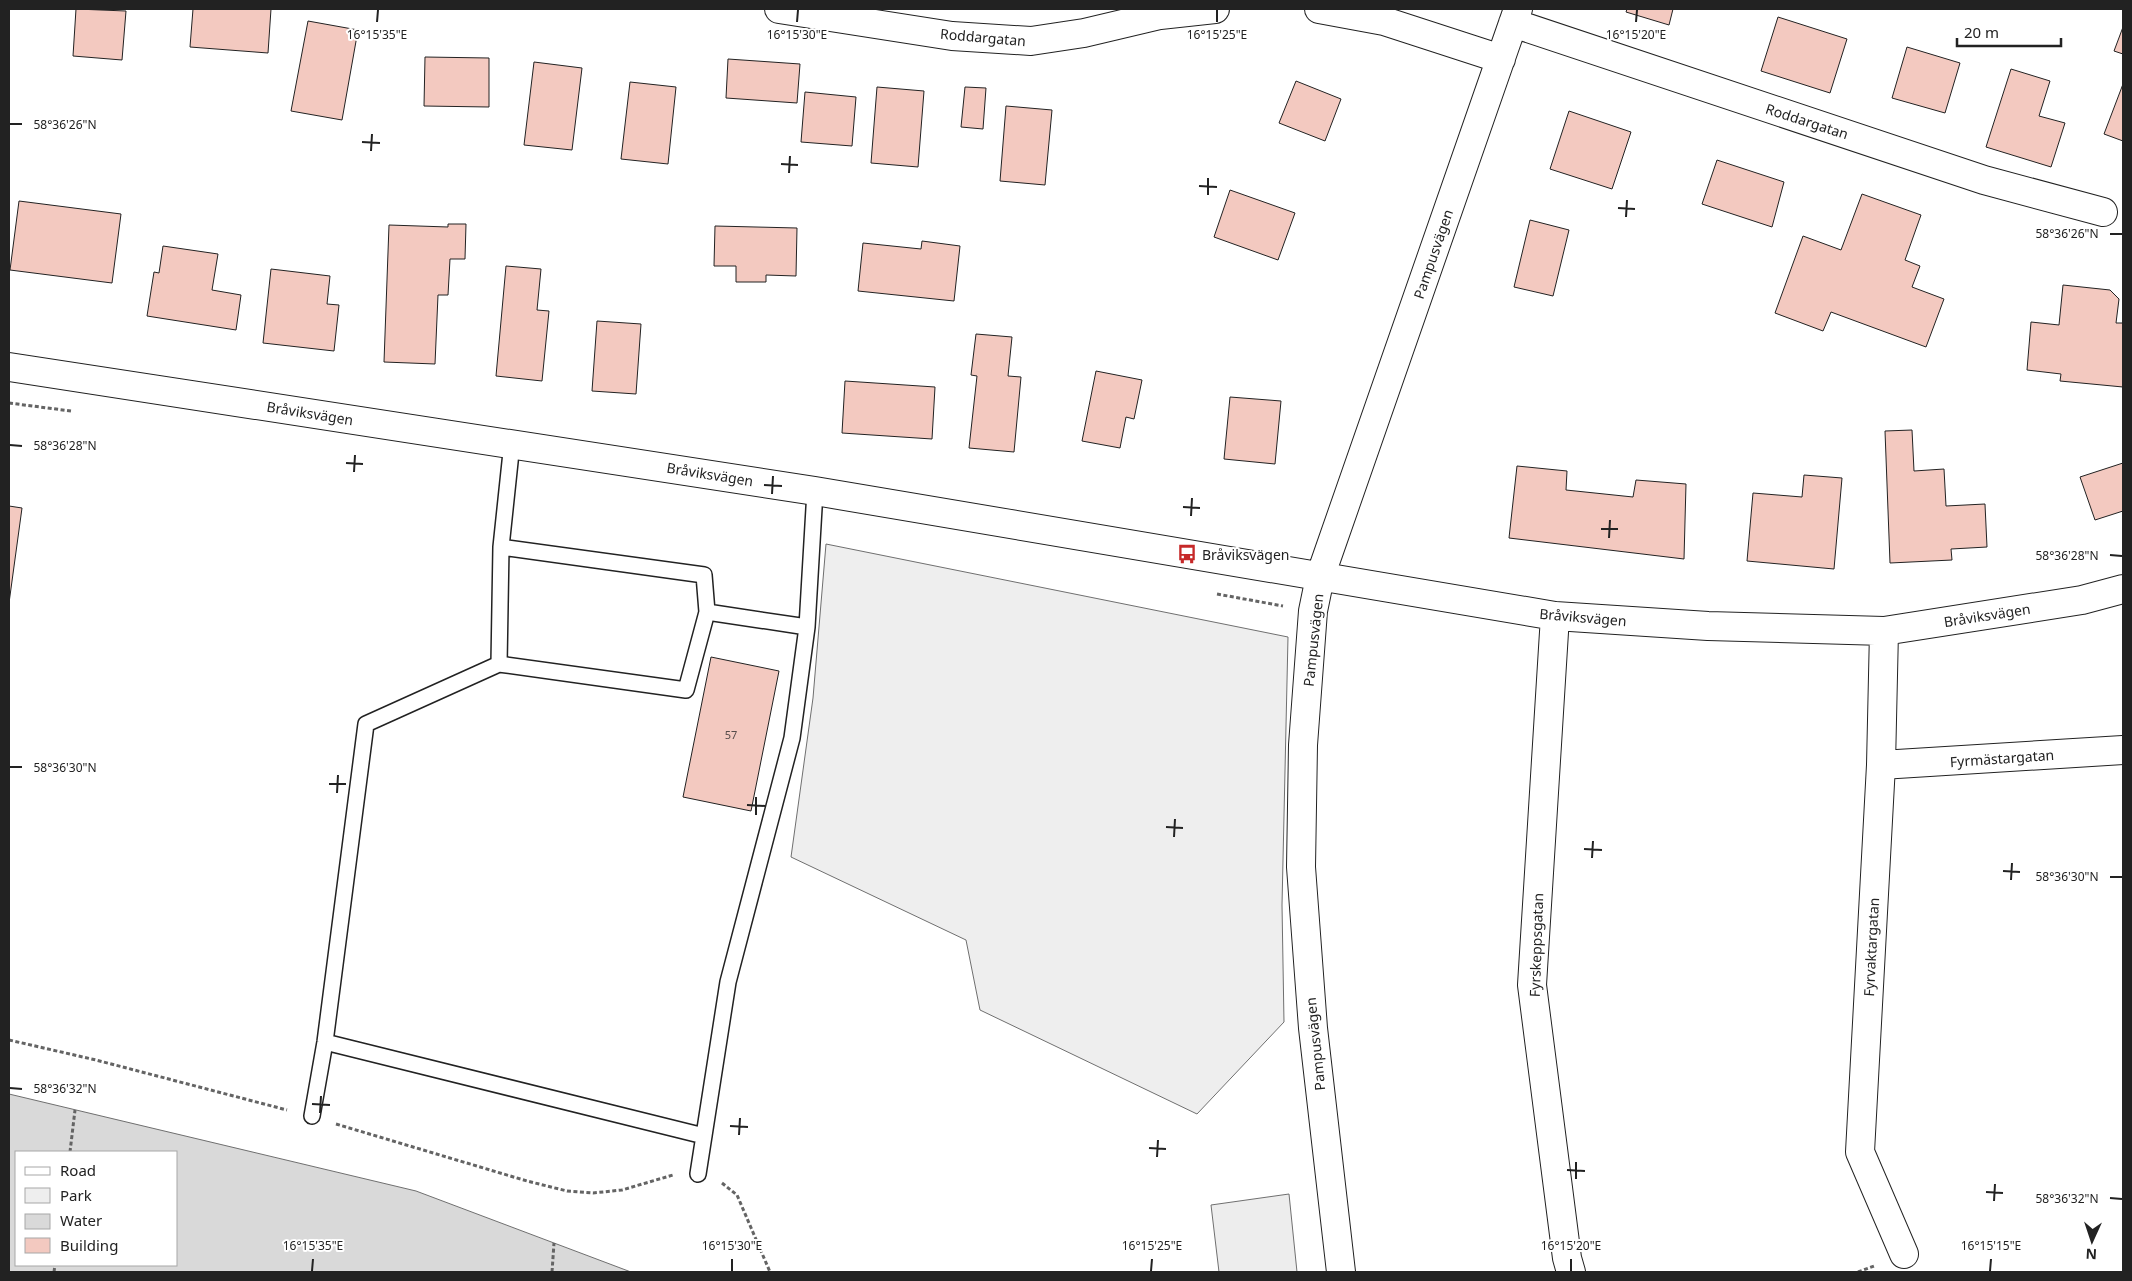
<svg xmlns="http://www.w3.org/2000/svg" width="2132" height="1281" viewBox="0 0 2132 1281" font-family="'Noto Sans',sans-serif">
	<rect width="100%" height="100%" fill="#fff"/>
	<path fill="#eee" stroke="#6f6f6f" d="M826,544L1288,637L1282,905L1284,1022L1197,1114L980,1010L966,940L791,857L813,698Z"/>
	<path fill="#ededed" stroke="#6f6f6f" d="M1289,1194L1297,1272H1219L1211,1205Z"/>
	<path fill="#d9d9d9" stroke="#6f6f6f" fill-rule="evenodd" d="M9,1094L416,1191L631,1272H9ZM16,1152H176V1265H16Z"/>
	<path fill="#f3c9c0" stroke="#222" d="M76,9L126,11L122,60L73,56Z
		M193,9H271L268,53L190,47Z
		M1627,9H1673L1669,25L1626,12Z
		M1778,17L1847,39L1830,93L1761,71Z
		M308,21L358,30L342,120L291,111Z
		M2123,27V54L2114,51Z
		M1907,47L1960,63L1945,113L1892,98Z
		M425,57L489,58V107L424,106Z
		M728,59L800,64L797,103L726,98Z
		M534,62L582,68L572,150L524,145Z
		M2011,69L2050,81L2039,116L2065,123L2051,167L1986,147Z
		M1296,81L1341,99L1325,141L1279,123Z
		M630,82L676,87L668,164L621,159Z
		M2123,84V141L2104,134Z
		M877,87L924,91L918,167L871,163Z
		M965,87L986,88L983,129L961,127Z
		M805,92L856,97L852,146L801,142Z
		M1006,106L1052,110L1045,185L1000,181Z
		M1569,111L1631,132L1612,189L1550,169Z
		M1717,160L1784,182L1772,227L1702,204Z
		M1230,190L1295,213L1278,260L1214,237Z
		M1862,194L1921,215L1905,260L1920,266L1912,287L1944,299L1926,347L1831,312L1823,331L1775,313L1803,236L1841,250Z
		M19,201L121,214L112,283L10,270Z
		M1530,220L1569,230L1553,296L1514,287Z
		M448,224H466L465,259H450L448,295H438L435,364L384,362L389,225L448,227Z
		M715,226L797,228L796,276L766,275V282H736V266H714Z
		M922,241L960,246L954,301L858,291L863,243L921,249Z
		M163,246L218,254L212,290L241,295L236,330L147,316L154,272L159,273Z
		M506,266L541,269L537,310L549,311L542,381L496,376Z
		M271,269L330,276L327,304L339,305L334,351L263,343Z
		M2063,285L2110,290L2119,299L2116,323H2123V387L2060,381L2061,374L2027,370L2031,322L2059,325Z
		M597,321L641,324L636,394L592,391Z
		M976,334L1012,337L1008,376L1021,377L1014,452L969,448L977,376L971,375Z
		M1096,371L1142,380L1134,419L1126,417L1120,448L1082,441Z
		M845,381L935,387L932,439L842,433Z
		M1230,397L1281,401L1275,464L1224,459Z
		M1912,430L1914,471L1944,469L1946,506L1985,504L1987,547L1951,549L1952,560L1890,563L1885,431Z
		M2123,463V511L2095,520L2080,477Z
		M1517,466L1567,471L1566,490L1633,497L1636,480L1686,484L1684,559L1509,538Z
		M1804,475L1842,478L1834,569L1747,561L1753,493L1802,497Z
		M9,506L22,508L9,603Z
		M711,657L779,671L751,811L683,797Z"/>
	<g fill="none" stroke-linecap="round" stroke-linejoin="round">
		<defs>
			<path id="lane" d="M501,547L704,575L707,612L686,690L499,664L501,547L512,443
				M707,612L807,627
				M325,1042L704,1136
				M312,1116L325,1042L366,724L499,664
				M698,1174L728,982L792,738L807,627L815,491"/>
			<path id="street" d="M779,9L952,36L1031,41L1084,33L1160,15L1215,9
				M1319,9L1384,21L1501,59
				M1513,23L1984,180L2103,212
				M9,367L815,491L1555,616L1708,626L1884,631L2082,600L2123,589
				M1555,616L1532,985L1567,1258L1571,1272
				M1884,631L1881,765L1860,1152L1904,1254
				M1881,765L2123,750
				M1341,1272L1313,1028L1301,867L1303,745L1313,611L1320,577L1518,9"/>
		</defs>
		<use href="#lane" stroke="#222" stroke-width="18"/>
		<use href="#street" stroke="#222" stroke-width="30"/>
		<path stroke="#646464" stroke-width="3" stroke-dasharray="4 2.5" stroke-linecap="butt" d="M9,403L71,411
			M1217,594L1283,606
			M9,1040L96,1060L287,1110
			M336,1124L527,1181L567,1191L593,1193L622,1190L673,1175
			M70,1152L75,1110
			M722,1183L737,1195L770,1272
			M54,1272L55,1265
			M552,1272L554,1243
			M1858,1272L1874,1266"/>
		<use href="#lane" stroke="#fff" stroke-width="15"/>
		<use href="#street" stroke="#fff" stroke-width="28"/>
	</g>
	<path fill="none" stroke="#222" stroke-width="2" d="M377,22L378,10M797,22L798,10M1217,22V10M1636,22L1637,10M10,124H22M362,142L380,143M371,151L372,134M781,164L798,165M789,173L790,156M1199,186L1217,187M1208,195V178M1618,208L1635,209M1626,217L1627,200M2110,234H2122M10,445L22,446M346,463L363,464M354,472L355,455M764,485L782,486M772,494L773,476M1183,507L1200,508M1191,516L1192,498M1601,529H1618M1609,538L1610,520M2110,555L2122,556M10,767H22M329,784H346M337,793L338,775M747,805L765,806M756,815V797M1166,827L1183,828M1174,837L1175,819M1584,849L1602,850M1592,858L1593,841M2003,871L2020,872M2110,877H2122M2011,880L2012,863M10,1088L22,1089M312,1104L330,1105M320,1113L321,1096M730,1126L748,1127M739,1135L740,1118M1149,1148L1166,1149M1157,1157L1158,1140M1567,1170L1585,1171M1576,1179V1162M1986,1192L2003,1193M2110,1198L2122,1199M1994,1201L1995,1184M312,1271L313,1259M732,1271V1259M1151,1271L1152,1259M1571,1271V1259M1990,1271L1991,1259"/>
	<defs>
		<symbol id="bus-bare" viewBox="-9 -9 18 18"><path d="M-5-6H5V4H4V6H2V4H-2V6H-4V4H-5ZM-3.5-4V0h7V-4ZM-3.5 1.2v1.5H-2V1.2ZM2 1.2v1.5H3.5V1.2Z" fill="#c62828" stroke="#fff" stroke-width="2.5" paint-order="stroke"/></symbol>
	</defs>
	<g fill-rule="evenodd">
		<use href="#bus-bare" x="1173" y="540" width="28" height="28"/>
	</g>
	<g text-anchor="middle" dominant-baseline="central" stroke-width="4" stroke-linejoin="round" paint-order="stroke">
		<g font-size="11" fill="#564c4a">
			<text x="731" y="734">57</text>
		</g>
		<g font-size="14" fill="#222" stroke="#fff">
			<text transform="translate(983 37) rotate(5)">Roddargatan</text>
			<text transform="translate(1807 121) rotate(18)">Roddargatan</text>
			<text transform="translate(1433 254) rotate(-71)">Pampusvägen</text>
			<text transform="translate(310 413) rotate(9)">Bråviksvägen</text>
			<text transform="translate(710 474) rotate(9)">Bråviksvägen</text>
			<text transform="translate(1987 615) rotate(-9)">Bråviksvägen</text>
			<text transform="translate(1583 617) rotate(5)">Bråviksvägen</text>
			<text transform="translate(1313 640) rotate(-84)">Pampusvägen</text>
			<text transform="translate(2002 758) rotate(-4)">Fyrmästargatan</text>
			<text transform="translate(1536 945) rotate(-88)">Fyrskeppsgatan</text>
			<text transform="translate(1871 947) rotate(-87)">Fyrvaktargatan</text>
			<text transform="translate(1315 1044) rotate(-96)">Pampusvägen</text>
		</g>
		<g font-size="14" fill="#222" stroke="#fff" text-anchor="start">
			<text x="1202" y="554">Bråviksvägen</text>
		</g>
	</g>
	<g font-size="12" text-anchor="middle" fill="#222" stroke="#fff" stroke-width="4" stroke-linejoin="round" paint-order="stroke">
		<text x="377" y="39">16°15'35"E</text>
		<text x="797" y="39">16°15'30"E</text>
		<text x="1217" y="39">16°15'25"E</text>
		<text x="1636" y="39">16°15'20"E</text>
		<text x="65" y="129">58°36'26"N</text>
		<text x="2067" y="238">58°36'26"N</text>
		<text x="65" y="450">58°36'28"N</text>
		<text x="2067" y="560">58°36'28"N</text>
		<text x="65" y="772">58°36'30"N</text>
		<text x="2067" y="881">58°36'30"N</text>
		<text x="65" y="1093">58°36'32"N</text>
		<text x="2067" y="1203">58°36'32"N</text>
		<text x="313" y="1250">16°15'35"E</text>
		<text x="732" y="1250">16°15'30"E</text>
		<text x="1152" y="1250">16°15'25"E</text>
		<text x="1571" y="1250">16°15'20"E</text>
		<text x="1991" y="1250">16°15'15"E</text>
	</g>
	<rect width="2132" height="1281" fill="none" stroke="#222222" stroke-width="20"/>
	<rect x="15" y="1151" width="162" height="115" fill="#ffffff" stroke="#a7a7a7"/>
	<rect x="25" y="1167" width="25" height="8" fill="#ffffff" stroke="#a7a7a7"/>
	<text x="60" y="1176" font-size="15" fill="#222222">Road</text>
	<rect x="25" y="1188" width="25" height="15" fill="#eeeeee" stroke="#a7a7a7"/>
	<text x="60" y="1201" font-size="15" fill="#222222">Park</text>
	<rect x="25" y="1214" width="25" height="15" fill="#d9d9d9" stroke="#a7a7a7"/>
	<text x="60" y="1226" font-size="15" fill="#222222">Water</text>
	<rect x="25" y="1238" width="25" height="15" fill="#f3c9c0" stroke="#a7a7a7"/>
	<text x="60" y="1251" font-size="15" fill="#222222">Building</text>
	<g transform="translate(2092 1241) rotate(183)" stroke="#ffffff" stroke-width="4" paint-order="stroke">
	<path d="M0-4L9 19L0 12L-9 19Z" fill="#222222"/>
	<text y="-8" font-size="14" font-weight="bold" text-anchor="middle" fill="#222222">N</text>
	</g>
	<path d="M1957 38v8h104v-8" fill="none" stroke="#222222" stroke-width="2.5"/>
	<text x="1964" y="38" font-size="15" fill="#222222" stroke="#ffffff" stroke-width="4" paint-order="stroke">20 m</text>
</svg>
